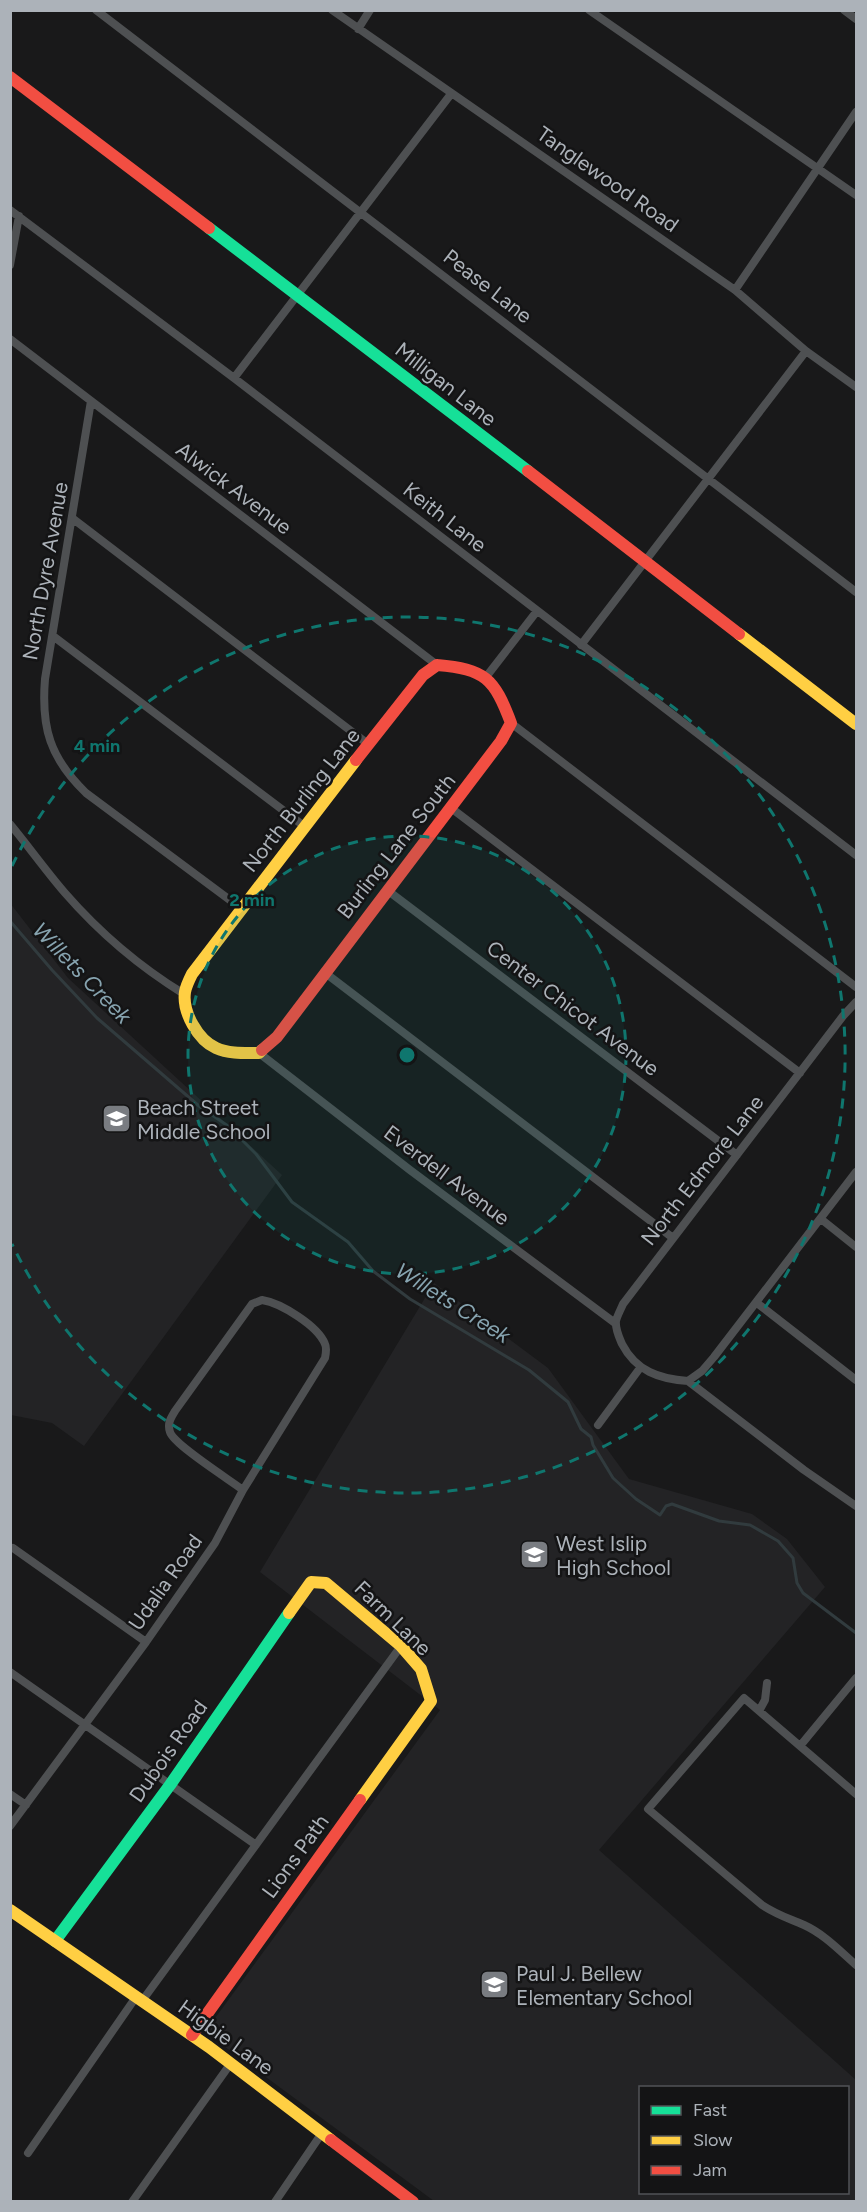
<svg xmlns="http://www.w3.org/2000/svg" width="867" height="2212" viewBox="0 0 867 2212" font-family="Figtree,sans-serif">
	<rect width="100%" height="100%" fill="#19191a"/>
	<path fill="#232325" fill-rule="evenodd" d="M10,903L68,978L282,1175L84,1446L52,1423L11,1415Z
		M434,1283L548,1368L629,1479L752,1514L787,1539L825,1587L599,1850L856,2080V2201H434L205,2032L440,1710L260,1572ZM640,2088H848V2192H640Z"/>
	<g fill="none" stroke-linecap="round" stroke-linejoin="round">
		<path stroke="#313b3e" stroke-width="3" d="M10,921L52,970L97,1018L199,1106L228,1126L256,1154L292,1202L348,1242L373,1271L410,1299L529,1370L568,1402L581,1429L591,1437L593,1445L613,1478L636,1499L660,1515L666,1506L672,1504L719,1521L750,1525L778,1541L793,1558L797,1583L803,1593L856,1633"/>
		<path stroke="#4e5052" stroke-width="8" d="M96,10L856,592
			M332,10L735,290L806,351L856,387
			M589,10L856,195
			M844,10L856,19
			M358,29L370,10
			M10,210L234,378L856,855
			M10,265L19,216
			M735,290L856,112
			M10,339L437,665
			M234,378L451,94
			M91,401L45,679C41,728 50,758 86,793L242,909
			M72,518L368,744
			M53,636L304,826
			M581,645L806,351
			M486,677L537,611
			M511,723L856,987
			M451,808L800,1073
			M10,824C29,847 46,871 65,893C99,932 140,967 184,994
			M387,890L737,1155
			M324,972L673,1238
			M856,1002L843,1016L623,1304C621,1309 617,1316 616,1321C615,1329 619,1337 622,1344C636,1371 659,1379 688,1381L804,1470L856,1506
			M259,1053L410,1170L615,1323
			M821,1219L856,1247
			M757,1303L856,1380
			M688,1381L702,1371L714,1357L856,1172
			M598,1425L640,1368
			M13,1548L146,1642
			M10,1672L256,1845
			M759,1711L765,1700L767,1683
			M800,1746L856,1678
			M10,1794L26,1805
			M856,1794L744,1698L648,1809L762,1905C777,1915 788,1918 804,1925C824,1934 840,1951 856,1965
			M10,1826L146,1642L215,1543L243,1490L325,1358C326,1353 327,1348 325,1344C318,1326 281,1303 262,1300L252,1304L175,1411C171,1418 167,1423 170,1432C173,1444 230,1480 243,1490
			M142,2001L401,1646
			M28,2153L136,1997
			M132,2202L231,2063
			M275,2202L322,2133"/>
		<path stroke="#16e098" stroke-width="12" d="M209,228L528,471
			M55,1941L170,1785L289,1613"/>
		<path stroke="#ffcf43" stroke-width="12" d="M739,634L856,724
			M262,1050L259,1053C245,1053 229,1054 216,1048C198,1040 182,1012 185,992C186,986 189,980 192,974L356,760
			M289,1613L311,1582L326,1583L401,1646L421,1669L431,1701L360,1800
			M10,1910L209,2047L331,2140"/>
		<path stroke="#f24e42" stroke-width="12" d="M10,77L209,228
			M528,471L739,634
			M356,760L423,675L437,665
			M262,1050L277,1037L501,741L511,723C494,678 485,669 437,665
			M192,2035L360,1800
			M331,2140L413,2202"/>
	</g>
	<circle cx="407" cy="1055" r="219" fill="#0f766e" fill-opacity=".12"/>
	<g fill="none" stroke="#0f766e" stroke-width="3" stroke-dasharray="10 8">
		<circle cx="407" cy="1055" r="219"/>
		<path d="M12 866A438 438 0 1 1 12 1244"/>
	</g>
	<defs>
		<symbol id="school-square" viewBox="-11 -11 22 22"><rect x="-9" y="-9" width="18" height="18" rx="4" fill="#797c81" stroke="#141415"/><path d="M0-5L7-2L0 1L-7-2ZM-4 1L0 2.5L4 1V4Q0 6-4 4Z" fill="#fff"/></symbol>
	</defs>
	<g fill-rule="evenodd">
		<use href="#school-square" x="100" y="1102" width="33" height="33"/>
		<use href="#school-square" x="518" y="1538" width="33" height="33"/>
		<use href="#school-square" x="478" y="1968" width="33" height="33"/>
	</g>
	<g text-anchor="middle" dominant-baseline="central" stroke-width="5" stroke-linejoin="round" paint-order="stroke">
		<g font-size="21" fill="#acb2b9" stroke="#141415">
			<text transform="translate(608 179) rotate(35)">Tanglewood Road</text>
			<text transform="translate(488 286) rotate(38)">Pease Lane</text>
			<text transform="translate(446 384) rotate(38)">Milligan Lane</text>
			<text transform="translate(234 488) rotate(37)">Alwick Avenue</text>
			<text transform="translate(445 517) rotate(38)">Keith Lane</text>
			<text transform="translate(45 571) rotate(-80)">North Dyre Avenue</text>
			<text transform="translate(301 800) rotate(-52)">North Burling Lane</text>
			<text transform="translate(396 846) rotate(-52)">Burling Lane South</text>
			<text transform="translate(573 1008) rotate(37)">Center Chicot Avenue</text>
			<text transform="translate(702 1170) rotate(-52)">North Edmore Lane</text>
			<text transform="translate(447 1175) rotate(37)">Everdell Avenue</text>
			<text transform="translate(165 1582) rotate(-55)">Udalia Road</text>
			<text transform="translate(393 1618) rotate(44)">Farm Lane</text>
			<text transform="translate(168 1751) rotate(-55)">Dubois Road</text>
			<text transform="translate(295 1856) rotate(-54)">Lions Path</text>
			<text transform="translate(226 2037) rotate(36)">Higbie Lane</text>
		</g>
		<g font-size="21" fill="#acb2b9" stroke="#141415" text-anchor="start">
			<text x="137" y="1107">Beach Street<tspan x="137" dy="24">Middle School</tspan></text>
			<text x="556" y="1543">West Islip<tspan x="556" dy="24">High School</tspan></text>
			<text x="516" y="1973">Paul J. Bellew<tspan x="516" dy="24">Elementary School</tspan></text>
		</g>
		<g font-size="22" font-style="italic" fill="#87a4b0" stroke="#141415">
			<text transform="translate(82 973) rotate(46)">Willets Creek</text>
			<text transform="translate(453 1303) rotate(32)">Willets Creek</text>
		</g>
	</g>
	<circle cx="407" cy="1055" r="9" fill="#0f766e" stroke="#141415" stroke-width="3"/>
	<g font-size="18" text-anchor="middle" font-weight="bold" fill="#0f766e" stroke="#141415" stroke-width="5" stroke-linejoin="round" paint-order="stroke">
		<text x="97" y="752">4 min</text>
		<text x="252" y="906">2 min</text>
	</g>
	<rect width="867" height="2212" fill="none" stroke="#acb2b9" stroke-width="24"/>
	<rect x="639" y="2086" width="210" height="108" fill="#141415" stroke="#515357" stroke-width="1.5"/>
	<rect x="651" y="2106" width="30" height="9" fill="#16e098" stroke="#515357" stroke-width="1.5"/>
	<text x="693" y="2116" font-size="18" fill="#acb2b9">Fast</text>
	<rect x="651" y="2136" width="30" height="9" fill="#ffcf43" stroke="#515357" stroke-width="1.5"/>
	<text x="693" y="2146" font-size="18" fill="#acb2b9">Slow</text>
	<rect x="651" y="2166" width="30" height="9" fill="#f24e42" stroke="#515357" stroke-width="1.5"/>
	<text x="693" y="2176" font-size="18" fill="#acb2b9">Jam</text>
</svg>
